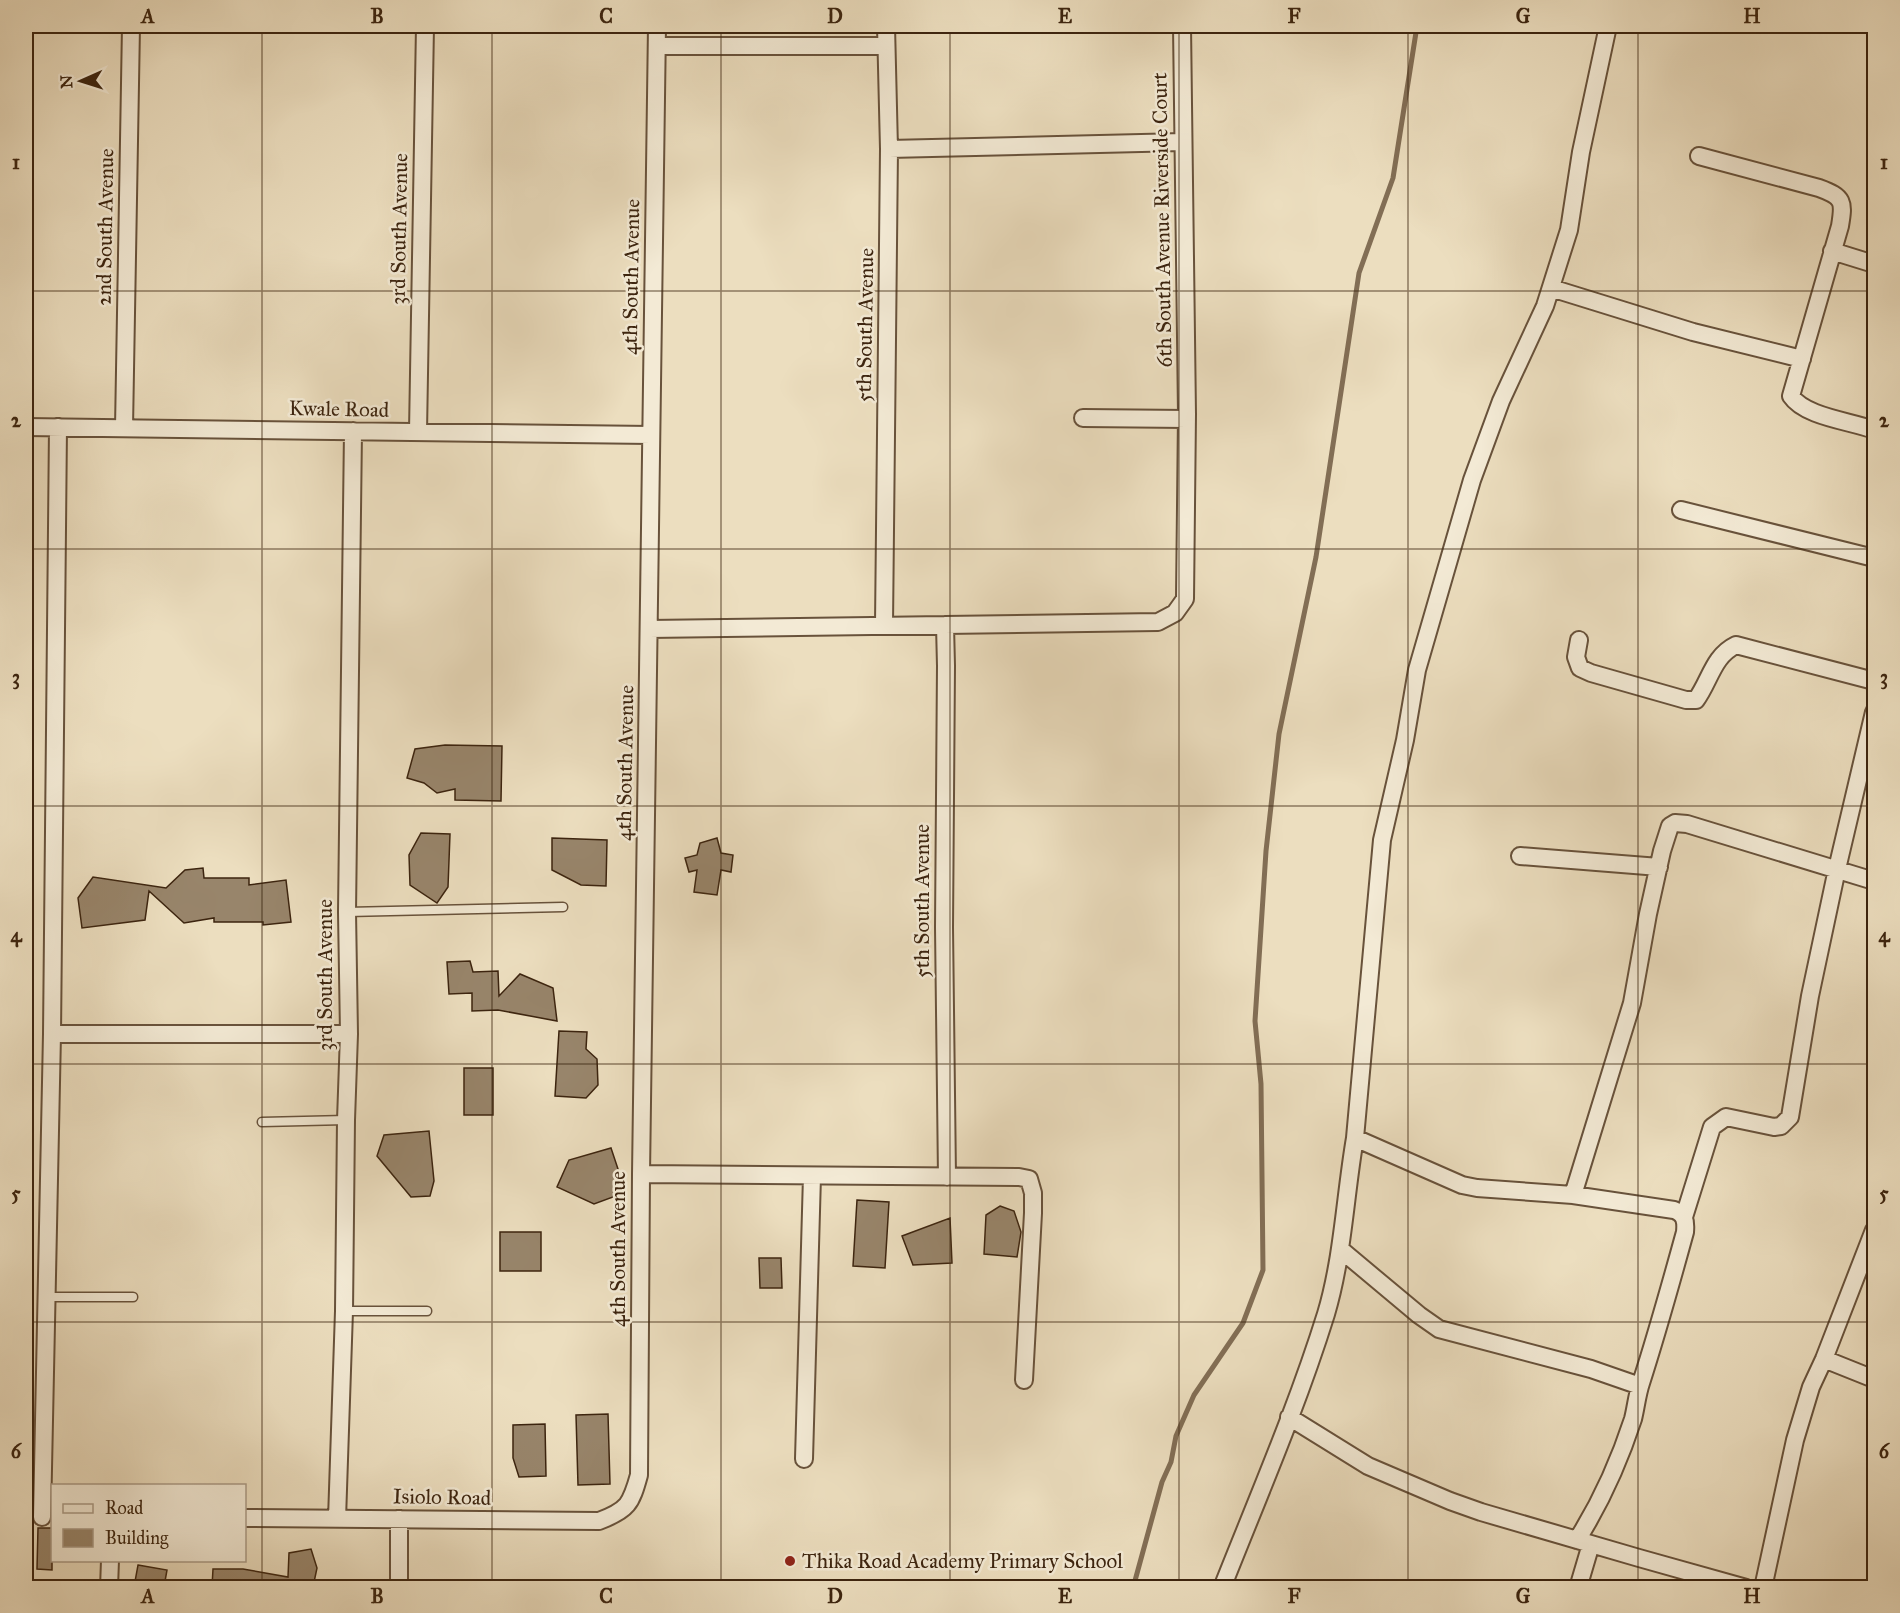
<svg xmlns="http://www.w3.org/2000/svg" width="1900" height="1613" viewBox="0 0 1900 1613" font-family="'IM FELL Great Primer',serif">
	<rect width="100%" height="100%" fill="#ecdebf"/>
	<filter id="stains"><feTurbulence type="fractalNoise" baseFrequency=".00333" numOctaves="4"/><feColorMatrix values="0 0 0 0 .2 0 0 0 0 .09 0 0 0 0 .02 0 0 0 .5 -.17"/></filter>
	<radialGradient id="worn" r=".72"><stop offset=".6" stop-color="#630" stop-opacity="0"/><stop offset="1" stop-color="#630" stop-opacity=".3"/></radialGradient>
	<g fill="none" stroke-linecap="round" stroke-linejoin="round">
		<path stroke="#826e55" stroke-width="5" d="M1133,1588L1162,1482L1171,1462L1176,1436L1194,1395L1243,1323L1263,1270L1261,1084L1255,1021L1266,851L1279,734L1316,557L1359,273L1393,178L1417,26"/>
	</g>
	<path fill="#98856b" stroke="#3c240f" stroke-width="1.5" d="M445,745L502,746L501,801L455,800V789L437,793L424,783L407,778L415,749Z
		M421,833L450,834L448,887L437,903L410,885L409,855Z
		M552,838L607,840L606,886L581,885L552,870Z
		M717,838L721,853L733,855L731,872L721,870L717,895L694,892L697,870L689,872L685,858L697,855L700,843Z
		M203,868L204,878H249V885L286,880L291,922L263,925V922H214V918L184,923L149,891L145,920L82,928L78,898L93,877L166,888L185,870Z
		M470,961L473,972L498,971L499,996L520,974L553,988L557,1021L498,1010L472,1011V993L449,994L447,962Z
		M559,1031L587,1032L586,1049L597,1059L598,1085L586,1098L555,1096Z
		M464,1068H493V1115H464Z
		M429,1131L434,1181L430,1196L411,1197L377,1156L384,1135Z
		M611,1148L619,1172L613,1197L594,1204L557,1187L569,1160Z
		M857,1200L889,1202L885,1268L853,1266Z
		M1000,1206L1014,1211L1021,1232L1017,1257L984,1254L986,1215Z
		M950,1218L952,1263L913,1265L902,1236Z
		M500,1232H541V1271H500Z
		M759,1258H781L782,1288H760Z
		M608,1414L610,1484L578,1485L576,1415Z
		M545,1424L546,1476L519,1477L513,1458V1425Z
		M38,1528H52V1570L37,1569Z
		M311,1549L317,1568L313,1587H212L213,1569H243L288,1577L289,1553Z
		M138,1565L167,1570L164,1587H134Z"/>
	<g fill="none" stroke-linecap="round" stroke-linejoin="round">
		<defs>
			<path id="lane" d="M347,912L563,907
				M262,1122L346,1120
				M46,1297H133
				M344,1311H427"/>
			<path id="street" d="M657,46H886
				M889,149L1183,142
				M1699,156L1819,188C1844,197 1844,202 1840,226L1791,396C1805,417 1851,421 1874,430
				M1832,251L1874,264
				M1551,288L1693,332L1802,359
				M1083,418L1187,419
				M26,427L651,435
				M124,428L131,26
				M418,432L425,26
				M1681,510L1874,558
				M884,625L889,149L886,26
				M945,625L946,666L944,927L947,1177
				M649,629L1158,622L1175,613L1185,599L1187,414L1182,26
				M1579,640L1576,657L1580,668L1591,673L1686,700H1696C1710,681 1713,656 1736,645L1874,681
				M1520,856L1659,867
				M52,1034H349
				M1355,1138L1462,1185L1477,1188L1573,1195L1674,1210C1685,1214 1686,1221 1685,1232C1671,1283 1657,1333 1641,1383C1637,1395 1636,1407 1633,1419C1619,1462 1601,1502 1577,1540
				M641,1174L1019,1177L1029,1179L1033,1193V1213L1024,1380
				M1573,1195L1632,1003L1648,914L1662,851L1670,826L1675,823L1687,824L1874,881
				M1684,1217L1712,1127L1726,1117L1774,1127L1781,1126L1790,1117L1810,996L1837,869L1874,712
				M1340,1249L1419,1315L1439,1329L1591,1369L1640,1386
				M1824,1359L1874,1379
				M1289,1417L1368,1466L1450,1501L1481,1512L1639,1558L1746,1588
				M804,1459L812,1176
				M42,1517L52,1034L58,427
				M244,1518L599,1521C628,1510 631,1504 639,1475L641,1174L657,26
				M337,1519L344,1311L346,1120L349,1034L347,912L353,431
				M109,1588L110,1560
				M399,1588V1519
				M1222,1588C1258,1497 1297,1407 1326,1314C1343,1257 1345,1196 1355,1138L1382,840L1405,740L1417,670L1472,480L1501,401L1545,306L1569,230L1581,152L1608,26
				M1578,1588L1591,1544
				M1763,1588L1795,1440L1811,1387L1824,1359L1874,1230"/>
		</defs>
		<use href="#lane" stroke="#68523b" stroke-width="11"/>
		<use href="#street" stroke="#68523b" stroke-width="20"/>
		<use href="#lane" stroke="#f3ead5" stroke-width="8"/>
		<use href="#street" stroke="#f3ead5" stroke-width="16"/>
	</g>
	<path fill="none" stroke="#3c240f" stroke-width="1.5" stroke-opacity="0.55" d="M262,26V1588M492,26V1588M721,26V1588M950,26V1588M1179,26V1588M1408,26V1588M1638,26V1588M26,291H1874M26,549H1874M26,806H1874M26,1064H1874M26,1322H1874"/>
	<circle fill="#8f2418" stroke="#f3ead5" stroke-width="2" cx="790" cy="1561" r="6"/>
	<g text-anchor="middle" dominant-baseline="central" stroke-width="5" stroke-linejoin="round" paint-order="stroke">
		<g font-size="21" fill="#3c240f" stroke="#f3ead5">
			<text transform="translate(1162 220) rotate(-91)">6th South Avenue Riverside Court</text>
			<text transform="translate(105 227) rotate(-89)">2nd South Avenue</text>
			<text transform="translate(399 229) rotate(-89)">3rd South Avenue</text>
			<text transform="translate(631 277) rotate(-89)">4th South Avenue</text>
			<text transform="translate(865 325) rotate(-89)">5th South Avenue</text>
			<text transform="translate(339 409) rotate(1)">Kwale Road</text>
			<text transform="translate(625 763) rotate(-89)">4th South Avenue</text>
			<text transform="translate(922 901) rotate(-90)">5th South Avenue</text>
			<text transform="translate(325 975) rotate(-90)">3rd South Avenue</text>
			<text transform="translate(618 1249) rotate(-90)">4th South Avenue</text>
			<text transform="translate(442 1497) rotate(1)">Isiolo Road</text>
		</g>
		<g font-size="21" fill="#3c240f" stroke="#f3ead5" text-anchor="start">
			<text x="802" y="1561">Thika Road Academy Primary School</text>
		</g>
	</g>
	<rect width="1900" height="1613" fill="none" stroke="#ecdebf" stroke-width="66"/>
	<rect x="51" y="1484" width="195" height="78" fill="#f3ead5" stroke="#aa9b86" stroke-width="1.5"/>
	<rect x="63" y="1504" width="30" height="9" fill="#f3ead5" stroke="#aa9b86" stroke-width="1.5"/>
	<text x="105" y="1514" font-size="18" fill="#3c240f">Road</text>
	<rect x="63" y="1529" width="30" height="18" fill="#98856b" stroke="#aa9b86" stroke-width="1.5"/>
	<text x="105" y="1544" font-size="18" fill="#3c240f">Building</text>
	<g transform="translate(81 81) rotate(267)" stroke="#f3ead5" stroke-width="4.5" paint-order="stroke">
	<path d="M0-4.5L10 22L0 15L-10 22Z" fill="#3c240f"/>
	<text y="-9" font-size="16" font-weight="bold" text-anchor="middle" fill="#3c240f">N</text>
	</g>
	<rect x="33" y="33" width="1834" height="1547" fill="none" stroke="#3c240f" stroke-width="2"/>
	<g font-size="20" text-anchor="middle" font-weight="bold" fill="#3c240f">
		<text x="148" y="23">A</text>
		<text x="377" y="23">B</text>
		<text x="606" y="23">C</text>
		<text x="835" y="23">D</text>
		<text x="1065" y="23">E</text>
		<text x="1294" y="23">F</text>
		<text x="1523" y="23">G</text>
		<text x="1752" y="23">H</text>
		<text x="16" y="169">1</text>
		<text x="1884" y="169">1</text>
		<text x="16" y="427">2</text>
		<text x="1884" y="427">2</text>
		<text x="16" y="684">3</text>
		<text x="1884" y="684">3</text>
		<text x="16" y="942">4</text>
		<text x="1884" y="942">4</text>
		<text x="16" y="1200">5</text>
		<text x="1884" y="1200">5</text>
		<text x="16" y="1458">6</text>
		<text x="1884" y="1458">6</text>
		<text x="148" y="1603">A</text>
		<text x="377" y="1603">B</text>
		<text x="606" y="1603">C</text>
		<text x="835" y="1603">D</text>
		<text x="1065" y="1603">E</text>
		<text x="1294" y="1603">F</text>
		<text x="1523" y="1603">G</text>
		<text x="1752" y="1603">H</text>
	</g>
	<rect width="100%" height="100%" filter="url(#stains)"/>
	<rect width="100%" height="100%" fill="url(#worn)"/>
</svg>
